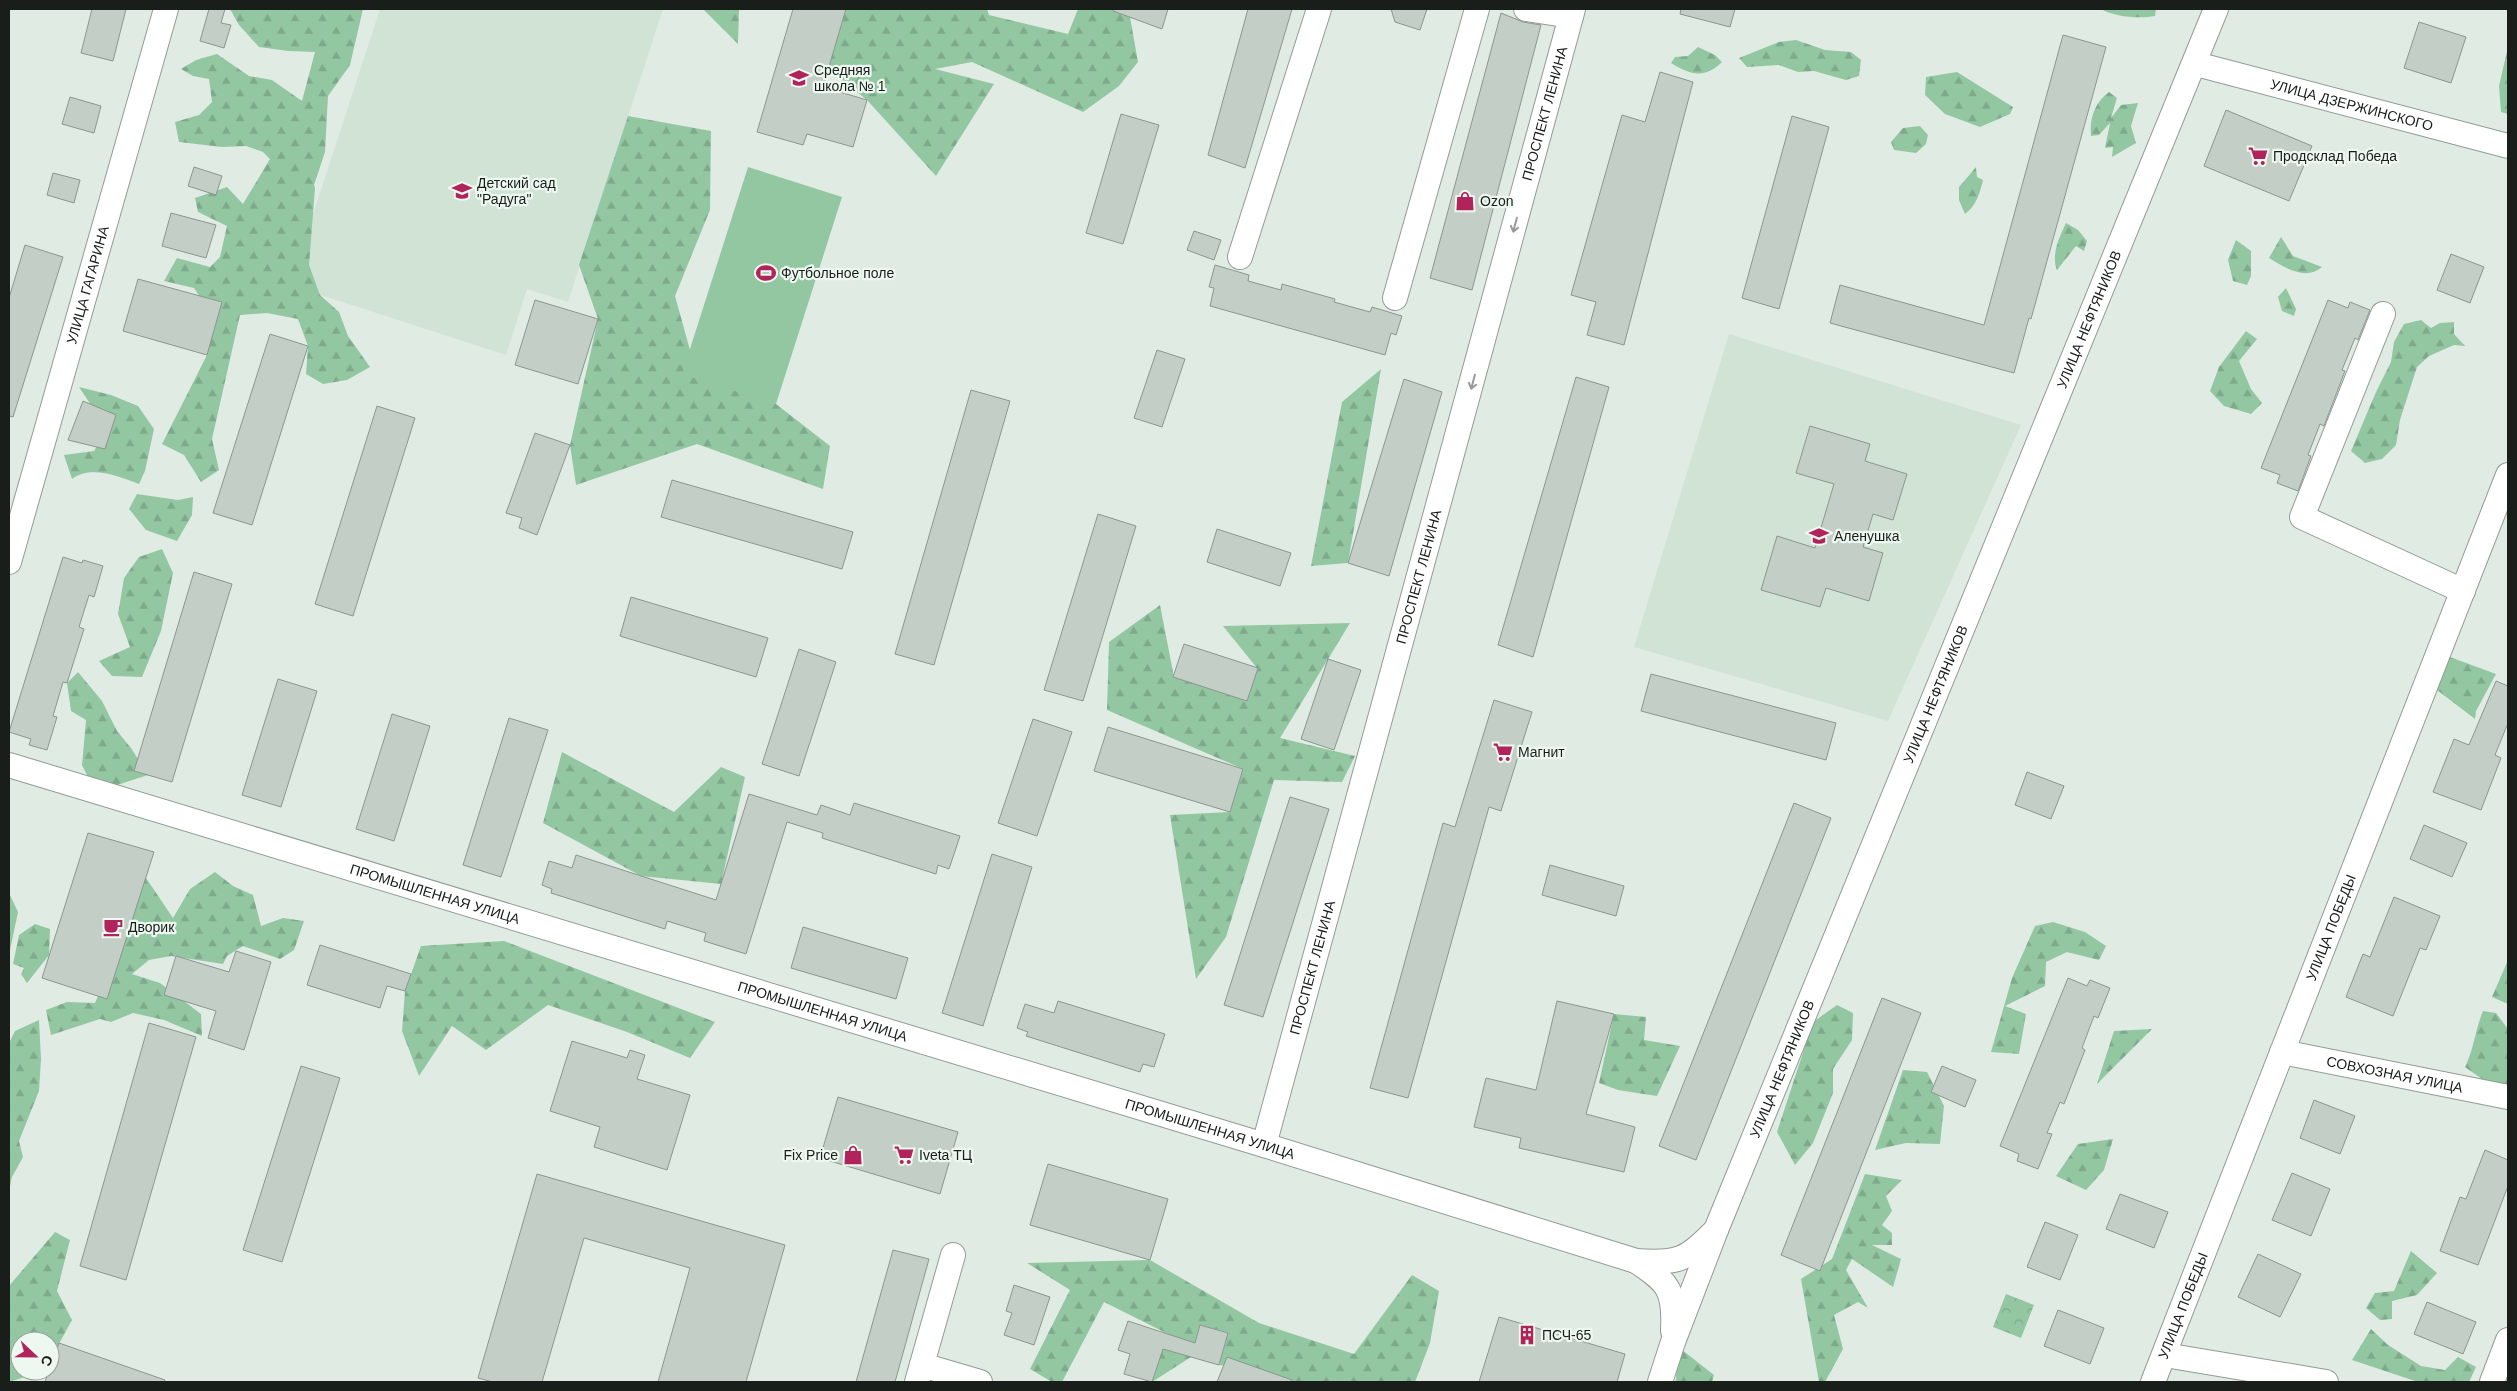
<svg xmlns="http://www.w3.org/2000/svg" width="2517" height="1391" viewBox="0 0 2517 1391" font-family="Arial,sans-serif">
	<defs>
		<pattern id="forest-firs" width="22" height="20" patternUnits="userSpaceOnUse" patternTransform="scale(1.25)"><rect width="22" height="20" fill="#93c7a2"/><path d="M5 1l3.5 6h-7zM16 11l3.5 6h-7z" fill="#7eaa8b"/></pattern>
		<pattern id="park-crowns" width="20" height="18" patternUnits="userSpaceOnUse" patternTransform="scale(1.25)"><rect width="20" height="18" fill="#93c7a2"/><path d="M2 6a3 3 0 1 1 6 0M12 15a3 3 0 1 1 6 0" fill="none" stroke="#7eaa8b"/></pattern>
	</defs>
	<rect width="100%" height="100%" fill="#e0ece3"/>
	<path fill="#d0e3d5" d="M380,9H663L568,302L527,289L506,355L290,285Z
		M1729,334L2021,425L1888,721L1634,647Z"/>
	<path fill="url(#forest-firs)" d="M230,9H363L350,65L328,96L325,152L314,185L315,188L309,265L320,295L339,312L348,336L370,367L347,380L323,384L306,374L308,346L298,319L267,313L240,315L212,439L219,470L201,482L184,455L162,444L207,355L209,311L194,288L164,281L177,258L210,267L220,257L227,226L198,212L195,198L227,187L243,204L270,159L263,152L246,146L222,147L179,142L175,122L199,115L212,102L209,79L193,76L181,69L196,60L217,54L249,76L272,80L302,101L315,52L288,51L259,47L239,25Z
		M703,9H739L738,44Z
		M846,9H987L989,15L1068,34L1078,9H1133L1130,17L1138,62L1119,86L1083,112L972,62L935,69L994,84L936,176L867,100L828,69Z
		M2101,9H2156L2155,16C2140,19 2114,17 2101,9Z
		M1796,40L1825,50L1851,52L1861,60L1859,76L1846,80L1814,71L1798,72L1779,65L1747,67L1739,58L1779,42Z
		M1698,47L1715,55L1722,62C1705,79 1690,75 1671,63L1675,57L1688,56Z
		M2508,47V114L2501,112L2499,86Z
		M1957,72L2013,107L2010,114L1980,127L1945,114L1925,95L1926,77Z
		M2109,92L2117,98L2111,118L2121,105L2138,103L2131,126L2136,143L2112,157L2113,147L2105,148L2110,123L2099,135L2091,136C2089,119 2095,102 2109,92Z
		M628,116L711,131L710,210L675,296L690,350L776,404L830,446L823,489L697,444L576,485L570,445L598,319L579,265Z
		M1920,126L1928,135L1926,144L1916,153L1894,150L1891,142L1903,128Z
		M1976,167L1977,177L1983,180C1980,193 1976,206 1965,214L1959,200V187Z
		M2066,223L2078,230L2087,241L2084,251L2076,246L2057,270C2051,254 2059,238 2066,223Z
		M2281,237L2293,256L2322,267C2306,281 2285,268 2269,258Z
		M2236,240L2251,251V276L2247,285L2233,281L2228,260Z
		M2286,288L2296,309L2294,316L2282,311L2278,297Z
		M2421,320L2431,328L2440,323L2454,322V334L2465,346L2454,345L2429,356L2417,367L2400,420L2396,445L2382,459L2365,463L2351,451L2376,392L2391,362L2394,342L2404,324Z
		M2246,331L2257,339L2239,361L2251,389L2262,403L2251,414L2224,406L2210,391L2219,367Z
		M1381,369L1348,563L1311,566L1342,402Z
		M79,387L111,395L138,406L154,429L145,471L139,484C118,476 91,465 72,479L64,455L94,451L107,429Z
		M137,494L178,500L193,497L192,515L177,541L146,530L129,509Z
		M162,549L173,573L161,631L142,677L112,676L99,661L130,647L118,614L124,578L139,557Z
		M1160,605L1174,677L1257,668L1223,626L1350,623L1280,738L1355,756L1342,782L1274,780L1226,937L1196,979L1170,815L1230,812L1243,769L1107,710L1109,642Z
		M2450,657L2496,674L2476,711L2475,719L2437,690Z
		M78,672L102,701L117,731L131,748L148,775L114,786L88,777L82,765L86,720L71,711L67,683Z
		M562,752L674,812L721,767L745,777L721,884L641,876L543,823Z
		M138,866L173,918L190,889L215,872L233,886L253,895L261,926L283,918L304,921L294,950L280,959L243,946L227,956L223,964L171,956L149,960L132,974L160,983L201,1014L202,1036L164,1020L133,1013L111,1022L100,1019L51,1035L46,1010L67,1002L95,1003L110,967Z
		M10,895L18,912L9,955V896Z
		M2053,922L2085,932L2106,946L2099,960L2067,952L2046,962L2045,986L2005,1006L2026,1014L2019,1054L1991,1052L2012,978L2035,926Z
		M35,924L50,929L49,955L27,983L21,974L24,968L13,964L19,935Z
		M504,941L715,1022L690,1058L627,1032L548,1005L486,1050L452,1026L419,1076L402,1031L405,991L421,946Z
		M2508,960V1004L2492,997Z
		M1837,1005L1853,1013L1852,1040L1833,1069V1093L1813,1143L1795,1165L1777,1132L1813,1022Z
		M2483,1011L2496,1013L2508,1029V1088L2482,1079L2465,1067C2474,1049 2475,1030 2483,1011Z
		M1614,1014L1646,1017L1644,1040L1680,1046L1657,1096L1618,1090L1599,1083Z
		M39,1020L41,1059L39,1091L19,1141L23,1157L12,1177L9,1191V1043L15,1031Z
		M2152,1029L2097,1084L2114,1031Z
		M1903,1070L1927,1072L1944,1106L1940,1144L1906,1143L1875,1150Z
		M2113,1139L2104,1170L2086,1190L2056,1176L2078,1144Z
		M1865,1174L1902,1180L1886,1196L1892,1211L1882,1225L1892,1233V1245H1872L1901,1259L1893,1287L1852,1259L1846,1270L1868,1308L1858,1302L1834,1315L1843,1349L1825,1382H1819L1801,1279L1832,1259Z
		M55,1232L70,1240L57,1291L72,1320L50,1360V1341H20V1371H44L9,1382V1286Z
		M2411,1251L2437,1273L2417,1295L2392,1301V1319L2380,1320L2366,1308L2375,1293L2394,1291Z
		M1150,1260L1259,1323L1354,1354L1412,1275L1439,1291L1430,1343L1415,1382H1256L1265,1371L1219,1365L1228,1333L1200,1325L1191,1357L1152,1382L1168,1334L1104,1302L1062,1382H1052L1030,1369L1070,1290L1027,1263Z
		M2371,1329L2388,1345L2421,1366L2445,1370L2458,1357L2476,1367L2469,1382H2418L2352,1360Z
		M1677,1346L1714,1375L1712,1382H1676Z"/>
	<path fill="url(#park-crowns)" d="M2006,1294L2034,1305L2021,1338L1993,1327Z"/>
	<path fill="#93c7a2" d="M748,167L842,197L776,404L682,374Z"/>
	<path fill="#c3cec6" stroke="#8b968e" d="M92,9H126L113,61L81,53Z
		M209,9H225L221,23L231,25L224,48L200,41Z
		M793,9H846L823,87L867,100L853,147L807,134L803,145L757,132Z
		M1113,9H1168L1162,29L1113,11Z
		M1248,9H1292L1245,168L1208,155Z
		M1391,9H1427L1420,30L1395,22Z
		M1681,9H1735L1730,27L1680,14Z
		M1501,13L1523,22L1541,25L1472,290L1430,278Z
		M2419,22L2466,37L2451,83L2404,68Z
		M2063,35L2106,47L2031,319L2029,318L2014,373L1830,323L1840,285L1984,325Z
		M1660,72L1693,82L1624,345L1587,335L1596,302L1571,295L1622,115L1645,122Z
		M70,97L101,106L94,133L62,124Z
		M2226,110L2312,146L2289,201L2204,166Z
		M1121,114L1159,125L1123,244L1086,233Z
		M1792,116L1829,127L1779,309L1742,298Z
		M194,167L222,176L216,195L188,186Z
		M53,173L80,180L74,203L47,195Z
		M171,213L216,225L206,258L162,246Z
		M1194,231L1221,240L1214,260L1187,250Z
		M25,245L63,257L13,417L9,416V298Z
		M2451,254L2484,267L2470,303L2437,290Z
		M1215,265L1249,275L1248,281L1281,290L1282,284L1335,299L1334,302L1370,312L1372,307L1402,316L1396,335L1391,333L1385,355L1210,306L1214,288L1209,287Z
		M138,279L222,302L207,355L123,331Z
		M535,300L598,319L578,384L515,365Z
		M2328,300L2348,308L2350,302L2370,310L2358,340L2355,338L2342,370L2345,371L2324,426L2320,424L2308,455L2311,456L2298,491L2277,483L2280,475L2261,468Z
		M270,334L308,346L252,525L213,513Z
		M1157,350L1185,359L1162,427L1134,418Z
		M1576,377L1609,387L1533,657L1498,645Z
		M1404,379L1442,392L1389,576L1348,563Z
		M971,390L1010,401L934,665L895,654Z
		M83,401L116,415L105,449L68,440Z
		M377,406L415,418L353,616L315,604Z
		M1810,426L1870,444L1865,461L1907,474L1893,520L1873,514L1863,547L1883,553L1869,601L1826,588L1820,607L1761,590L1777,536L1815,548L1834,484L1796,473Z
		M535,433L570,445L537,535L519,528L522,518L506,513Z
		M672,480L853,532L842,569L661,517Z
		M1098,514L1136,526L1083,701L1044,690Z
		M1217,529L1291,553L1280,586L1207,562Z
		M63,557L82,563L83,560L103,566L94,597L89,595L79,627L84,629L67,683L63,682L53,716L57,717L47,750L29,745L31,739L9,732Z
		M194,572L232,584L172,782L134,771Z
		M631,597L768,638L756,677L620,636Z
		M1184,644L1258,668L1247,701L1173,677Z
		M799,649L836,662L799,776L762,764Z
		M1328,659L1361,670L1334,750L1301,739Z
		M1651,674L1836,723L1826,760L1641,711Z
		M278,679L317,691L281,807L242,795Z
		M2496,681L2508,686V723L2495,755L2501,758L2481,810L2433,792L2454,739L2469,745Z
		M1494,700L1532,712L1501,811L1489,807L1408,1098L1370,1088L1443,823L1455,827Z
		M392,714L430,726L394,841L356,829Z
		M509,718L548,730L501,877L463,865Z
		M1033,719L1072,732L1037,836L998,823Z
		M1108,727L1243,769L1230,812L1094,771Z
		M2027,772L2064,786L2051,819L2015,805Z
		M749,794L817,815L821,805L850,815L854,803L960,836L949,869L938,865L936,874L822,838L823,833L787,822L746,954L704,941L706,933L667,921L665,929L551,893L552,889L542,885L549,861L572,868L576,855L716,900Z
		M1290,797L1329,809L1263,1017L1224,1005Z
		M1794,803L1831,818L1696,1160L1659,1146Z
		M2424,825L2467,843L2452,877L2410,859Z
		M88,833L154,852L107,999L42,978Z
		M992,854L1032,867L983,1026L942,1013Z
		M1550,865L1624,886L1616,916L1542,895Z
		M2394,897L2440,916L2426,950L2420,948L2393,1016L2346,997L2363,954L2370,957Z
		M803,927L908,958L896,999L791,968Z
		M320,945L411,974L405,991L387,986L380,1008L307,985Z
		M236,951L271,962L244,1050L208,1038L216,1011L164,995L176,956L229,972Z
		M2068,978L2087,986L2090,980L2110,988L2098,1018L2094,1016L2082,1048L2085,1050L2064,1104L2060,1102L2047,1133L2052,1134L2038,1169L2017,1161L2019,1154L2000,1146Z
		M1882,998L1921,1013L1820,1271L1781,1255Z
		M1058,1001L1165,1034L1154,1067L1143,1064L1140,1072L1026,1036L1028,1032L1017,1028L1025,1004L1054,1013Z
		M1557,1001L1614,1014L1586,1114L1635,1127L1624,1172L1519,1148L1521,1138L1474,1127L1486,1078L1536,1090Z
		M149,1023L196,1037L126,1280L80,1266Z
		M572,1041L627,1058L630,1050L645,1055L637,1079L690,1095L667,1170L594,1147L600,1127L550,1111Z
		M301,1066L340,1078L282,1262L243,1250Z
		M1942,1066L1976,1080L1965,1107L1931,1092Z
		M838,1097L958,1132L940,1194L820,1158Z
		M2314,1100L2355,1116L2340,1154L2300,1138Z
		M2485,1150L2508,1160V1186L2478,1265L2440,1251L2460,1197L2466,1199Z
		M1048,1164L1168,1199L1150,1260L1030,1225Z
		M2292,1173L2330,1189L2311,1236L2272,1220Z
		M537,1174L785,1245L746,1382H658L690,1268L584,1238L542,1382H493L478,1378Z
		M2120,1194L2168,1212L2154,1248L2106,1229Z
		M2045,1222L2078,1235L2060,1280L2027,1267Z
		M893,1250L929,1259L895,1382H856Z
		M2258,1254L2301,1274L2280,1317L2238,1297Z
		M1014,1285L1050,1297L1034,1345L1004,1335L1012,1313L1006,1311Z
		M2427,1302L2476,1322L2463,1354L2414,1334Z
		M2058,1310L2104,1328L2090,1364L2044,1346Z
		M1499,1317L1625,1354L1617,1382H1479Z
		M1128,1321L1195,1343L1200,1325L1228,1333L1219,1365L1163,1349L1152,1382L1124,1374L1130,1354L1118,1350Z
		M59,1343L165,1380L164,1382H45Z
		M1227,1357L1292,1380V1382H1217Z"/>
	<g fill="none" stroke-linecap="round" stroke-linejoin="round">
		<defs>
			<g id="minor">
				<path d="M1526,9L1571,16"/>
				<path id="s1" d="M2196,64L2508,146"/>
				<path d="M1240,257L1319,9"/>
				<path d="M1395,298L1477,9"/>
				<path d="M2383,314L2302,517L2463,591"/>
				<path id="s2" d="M9,562L166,9"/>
				<path id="s3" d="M9,765L1264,1145L1636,1261C1679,1264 1686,1260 1716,1230"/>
				<path id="s4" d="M2282,1052L2508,1097"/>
				<path id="s5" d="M1264,1145L1573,9"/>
				<path d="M1636,1261C1669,1283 1675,1290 1673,1331"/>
				<path d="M2165,1355L2326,1382"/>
				<path d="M922,1365L980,1382"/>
				<path d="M917,1382L953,1255"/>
				<path id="s6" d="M1660,1382L1673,1342L1716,1230L2216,9"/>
				<path id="s7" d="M2153,1382L2508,475"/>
				<path d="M2492,1382L2508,1340"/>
			</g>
		</defs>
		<use href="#minor" stroke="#919c94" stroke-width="26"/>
		<use href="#minor" stroke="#fff" stroke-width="24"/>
	</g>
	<defs><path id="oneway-shaft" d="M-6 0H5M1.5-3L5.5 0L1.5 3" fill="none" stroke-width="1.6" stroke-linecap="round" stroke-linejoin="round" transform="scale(1.25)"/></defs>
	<g stroke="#989a98">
		<use href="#oneway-shaft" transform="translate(1515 225) rotate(105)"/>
		<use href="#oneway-shaft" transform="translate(1473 382) rotate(105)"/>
	</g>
	<defs>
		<symbol id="school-bare" viewBox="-9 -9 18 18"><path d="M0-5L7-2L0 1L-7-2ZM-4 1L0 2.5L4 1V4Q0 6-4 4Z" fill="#b1235b" stroke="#edf9f0" stroke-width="2.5" paint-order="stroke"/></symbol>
		<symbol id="supermarket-bare" viewBox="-9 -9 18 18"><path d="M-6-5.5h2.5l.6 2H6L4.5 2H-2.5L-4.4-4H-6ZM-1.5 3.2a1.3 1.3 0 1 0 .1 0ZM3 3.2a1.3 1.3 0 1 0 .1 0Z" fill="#b1235b" stroke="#edf9f0" stroke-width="2.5" paint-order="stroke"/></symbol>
		<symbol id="shop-bare" viewBox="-9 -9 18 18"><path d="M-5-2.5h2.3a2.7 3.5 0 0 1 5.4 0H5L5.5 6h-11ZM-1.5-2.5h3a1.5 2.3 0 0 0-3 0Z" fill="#b1235b" stroke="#edf9f0" stroke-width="2.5" paint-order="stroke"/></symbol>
		<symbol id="stadium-bare" viewBox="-9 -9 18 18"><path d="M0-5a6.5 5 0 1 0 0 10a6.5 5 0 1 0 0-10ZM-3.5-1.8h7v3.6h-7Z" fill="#b1235b" stroke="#edf9f0" stroke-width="2.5" paint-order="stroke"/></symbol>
		<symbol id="cafe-bare" viewBox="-9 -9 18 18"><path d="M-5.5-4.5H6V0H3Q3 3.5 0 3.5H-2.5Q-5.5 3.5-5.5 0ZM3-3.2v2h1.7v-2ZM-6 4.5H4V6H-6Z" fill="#b1235b" stroke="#edf9f0" stroke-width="2.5" paint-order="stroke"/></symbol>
		<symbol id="building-bare" viewBox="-9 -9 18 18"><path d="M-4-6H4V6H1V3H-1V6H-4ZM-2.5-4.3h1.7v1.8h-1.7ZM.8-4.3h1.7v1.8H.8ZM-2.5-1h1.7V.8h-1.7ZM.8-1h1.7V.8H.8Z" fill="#b1235b" stroke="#edf9f0" stroke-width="2.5" paint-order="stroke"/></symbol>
	</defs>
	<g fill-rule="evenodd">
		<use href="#school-bare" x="785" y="64" width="28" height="28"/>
		<use href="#supermarket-bare" x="2244" y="142" width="28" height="28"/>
		<use href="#school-bare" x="448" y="177" width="28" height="28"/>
		<use href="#shop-bare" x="1451" y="187" width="28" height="28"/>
		<use href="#stadium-bare" x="752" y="259" width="28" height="28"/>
		<use href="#school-bare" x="1805" y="522" width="28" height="28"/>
		<use href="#supermarket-bare" x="1489" y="738" width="28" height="28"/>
		<use href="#cafe-bare" x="99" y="913" width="28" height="28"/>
		<use href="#shop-bare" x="839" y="1141" width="28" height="28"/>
		<use href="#supermarket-bare" x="890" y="1141" width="28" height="28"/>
		<use href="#building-bare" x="1513" y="1321" width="28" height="28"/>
	</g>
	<g text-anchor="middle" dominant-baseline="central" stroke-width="4.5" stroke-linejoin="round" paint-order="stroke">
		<g font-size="14" fill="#1a1e1b" stroke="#edf9f0" text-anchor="start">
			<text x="814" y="70">Средняя<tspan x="814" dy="16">школа № 1</tspan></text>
			<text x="2273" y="156">Продсклад Победа</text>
			<text x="477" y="183">Детский сад<tspan x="477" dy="16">"Радуга"</tspan></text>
			<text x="1480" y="201">Ozon</text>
			<text x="781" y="273">Футбольное поле</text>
			<text x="1834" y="536">Аленушка</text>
			<text x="1518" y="752">Магнит</text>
			<text x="128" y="927">Дворик</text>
			<text x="838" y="1155" text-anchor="end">Fix Price</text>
			<text x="919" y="1155">Iveta ТЦ</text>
			<text x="1542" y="1335">ПСЧ-65</text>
		</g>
		<g font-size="14" fill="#1a1e1b" stroke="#edf9f0">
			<text stroke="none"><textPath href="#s1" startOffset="161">УЛИЦА ДЗЕРЖИНСКОГО</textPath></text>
			<text stroke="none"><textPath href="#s5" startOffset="1069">ПРОСПЕКТ ЛЕНИНА</textPath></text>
			<text stroke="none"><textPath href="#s2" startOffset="288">УЛИЦА ГАГАРИНА</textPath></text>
			<text stroke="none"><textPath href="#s6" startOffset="1146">УЛИЦА НЕФТЯНИКОВ</textPath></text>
			<text stroke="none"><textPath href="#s5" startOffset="589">ПРОСПЕКТ ЛЕНИНА</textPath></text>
			<text stroke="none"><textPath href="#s6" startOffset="741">УЛИЦА НЕФТЯНИКОВ</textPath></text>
			<text stroke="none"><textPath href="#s3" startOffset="445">ПРОМЫШЛЕННАЯ УЛИЦА</textPath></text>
			<text stroke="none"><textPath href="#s7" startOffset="488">УЛИЦА ПОБЕДЫ</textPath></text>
			<text stroke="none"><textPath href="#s5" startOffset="184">ПРОСПЕКТ ЛЕНИНА</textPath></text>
			<text stroke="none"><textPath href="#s3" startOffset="850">ПРОМЫШЛЕННАЯ УЛИЦА</textPath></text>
			<text stroke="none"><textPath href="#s6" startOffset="336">УЛИЦА НЕФТЯНИКОВ</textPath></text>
			<text stroke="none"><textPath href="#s4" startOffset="115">СОВХОЗНАЯ УЛИЦА</textPath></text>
			<text stroke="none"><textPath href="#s3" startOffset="1255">ПРОМЫШЛЕННАЯ УЛИЦА</textPath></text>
			<text stroke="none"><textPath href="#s7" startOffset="82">УЛИЦА ПОБЕДЫ</textPath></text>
		</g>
	</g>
	<rect width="2517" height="1391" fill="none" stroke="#1a1e1b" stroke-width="20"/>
	<g transform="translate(35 1356) rotate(112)"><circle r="24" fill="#edf9f0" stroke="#99a19b"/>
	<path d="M0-4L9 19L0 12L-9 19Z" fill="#b1235b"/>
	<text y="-8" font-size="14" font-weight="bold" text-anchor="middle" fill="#1a1e1b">С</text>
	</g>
</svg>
